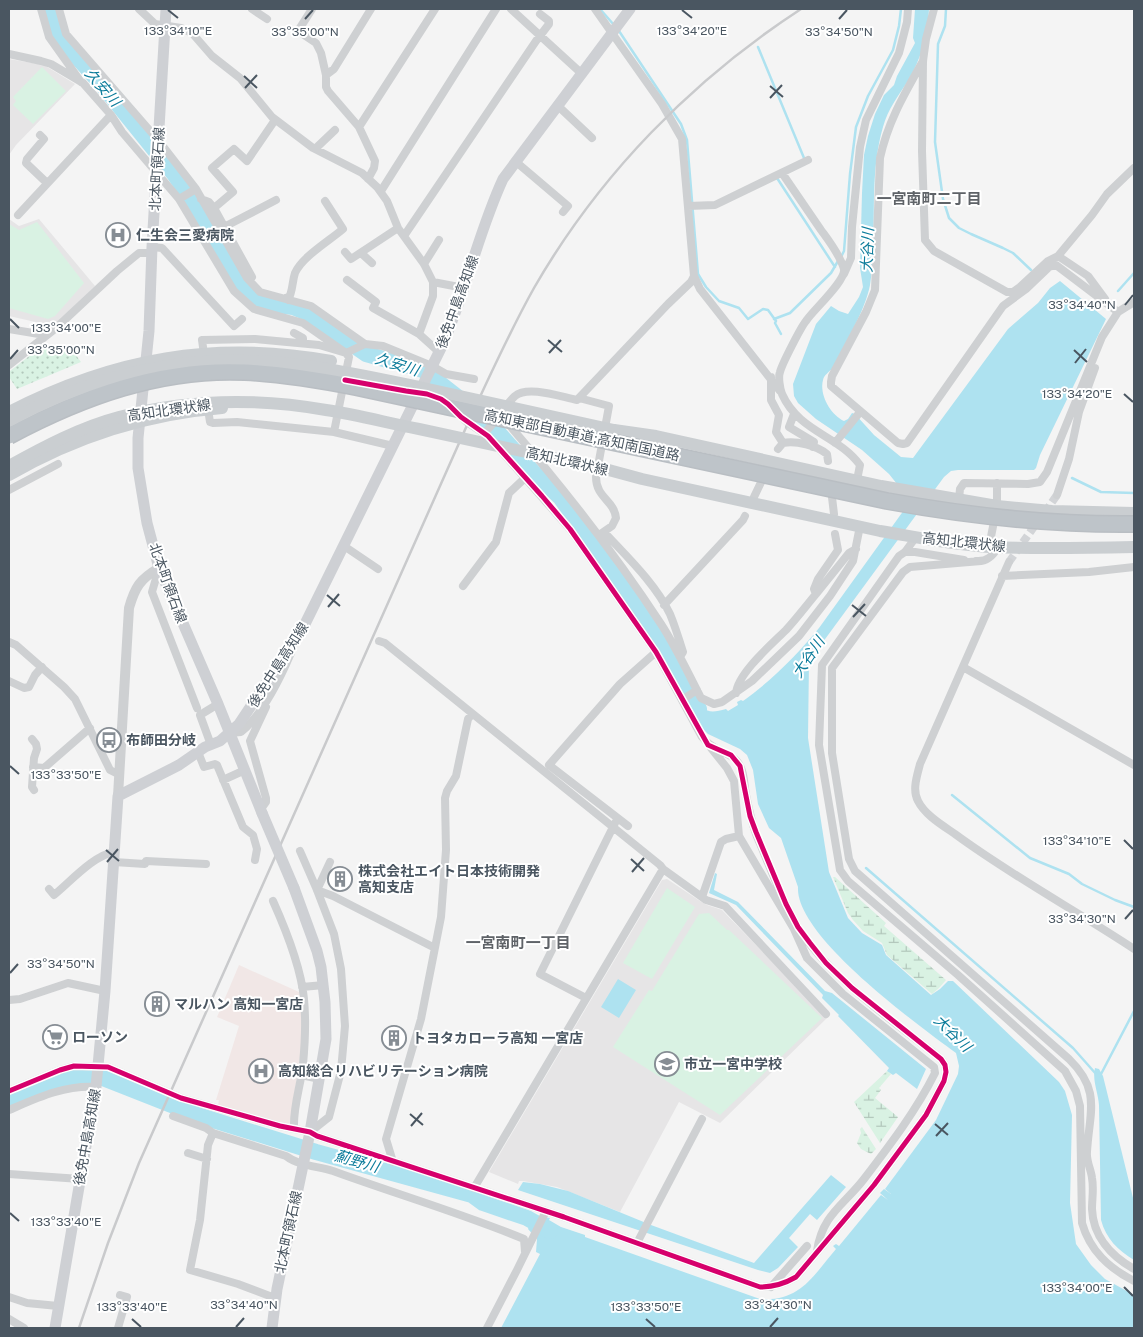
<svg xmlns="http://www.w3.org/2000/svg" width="1143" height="1337" viewBox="0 0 1143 1337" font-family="'Public Sans','Noto Sans JP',sans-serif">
	<defs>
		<pattern id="grass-dots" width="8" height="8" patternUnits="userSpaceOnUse" patternTransform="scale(1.25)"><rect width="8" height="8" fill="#d9f2e3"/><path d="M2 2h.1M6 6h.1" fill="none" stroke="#b2c7bb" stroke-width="1.8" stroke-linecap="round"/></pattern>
		<pattern id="wetland-marsh" width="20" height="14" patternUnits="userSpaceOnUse" patternTransform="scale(1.25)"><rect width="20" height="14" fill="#d9f2e3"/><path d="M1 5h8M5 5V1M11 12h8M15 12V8" fill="none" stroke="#b2c7bb"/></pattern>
	</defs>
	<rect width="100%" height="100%" fill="#f4f4f4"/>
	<path fill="#e6e5e6" d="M9,59L44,65L75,84L16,145L9,155Z
		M9,219L19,226L39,219L95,286L53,326L9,316Z
		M667,879L700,901L707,905L722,910L827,1018L720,1123L679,1102L620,1212L557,1187L523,1181H519L518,1184L489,1172L662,880Z"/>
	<path fill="#f1e7e6" d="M239,965L299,992L302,1012V1043L290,1123H281L218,1106L219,1100H216L239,1026L217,1017Z"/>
	<path fill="url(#grass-dots)" d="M41,347L75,354L81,362L17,389L9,377L10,371Z"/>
	<path fill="url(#wetland-marsh)" d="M833,877H835L886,923L884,926L946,980L939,988L932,994L887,955L882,943L863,931L853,920L848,913Z
		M887,1071L891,1074L879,1088L881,1090L875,1098L898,1117L880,1143L854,1102Z
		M862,1127L876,1149L871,1154L861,1149L857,1143L861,1133L860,1129Z"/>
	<path fill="#d9f2e3" d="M42,67L66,91L33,124L13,105L16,101L13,97Z
		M37,222L84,283L55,316L48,319L9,308V224L19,230Z
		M667,888L695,907L652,979L623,963Z
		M709,913L727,930H729L822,1018L720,1115L613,1047L649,990L652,991L699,914Z"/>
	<path fill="#aee2f0" d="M915,9H929C928,34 921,59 908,81C898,96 888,109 883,127C868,178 878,233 870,285C865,311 845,344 833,368C829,372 824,375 823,380C819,395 831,415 844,421L848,419L852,413L855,414L874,435L901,457L913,458L1008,329L1038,303L1050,288L1060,281L1106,319L1040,455L1036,468L1034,470H958L951,471L944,477L809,661L808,738L829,872L848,918L862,933L882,945L886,955L931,995L940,989L948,981H953L1059,1082L1065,1091L1072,1115L1070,1203L1076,1244L1091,1265L1105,1279L1134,1295V1328H501L540,1254L536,1252L537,1239L528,1229L534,1215L550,1218L549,1220L561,1227L585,1235V1237L760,1299C800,1302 813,1276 836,1249L833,1246L836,1244L839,1246L881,1195L888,1200L880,1193L884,1189L891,1194L885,1189L936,1120L958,1074L959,1066L956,1053C918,1025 795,936 798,887L781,838L769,828L758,804L753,770L747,755L740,749L708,734L702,728L684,695L694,696C703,712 709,714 726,709L728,711L738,705L737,702L741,700L743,701C770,682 798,654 819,628L904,510L905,494L889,474L862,450L816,419L798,403L794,396L793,384L816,324L831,306L839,311L848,314L859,297L863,287L860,268L862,193L864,155L868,136L875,114L884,95L894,85L897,76L915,43L913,38Z
		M715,873L717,874L714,890L738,902L825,991L832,993L926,1069L917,1089L896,1073L893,1075L887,1071L889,1068L838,1016L839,1015L822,998L823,995L736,905L709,893Z
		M618,979L636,990L619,1018L601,1007Z
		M1095,1068L1099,1069L1103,1076L1134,1202V1260C1118,1250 1106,1239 1101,1220L1099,1105C1098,1092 1092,1080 1095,1068Z
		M831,1175L846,1187L817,1220L810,1214L789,1238L798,1247L778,1268L770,1273L758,1270L518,1190L523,1182L540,1184L568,1191L651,1225L754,1263Z"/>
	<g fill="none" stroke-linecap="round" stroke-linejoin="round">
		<path stroke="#aee2f0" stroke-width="2.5" d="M600,9L614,25
			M946,9L945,26L938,44L935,142L943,199L949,218L959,228L971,234L1003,248L1013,253L1031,270
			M619,31L681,124L687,140L698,274L706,287L719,301L739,308L748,319L763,309L768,310L776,321L775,323L781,334
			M758,47L804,158
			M775,179L777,178L835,267
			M841,257L844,251L850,174L856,127L868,96L893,50L899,26L901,9
			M1118,291L1134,273
			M1091,310L1097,307
			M774,319L790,313L831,273L838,261
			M1072,478L1101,492L1134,493
			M952,795L1030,858L1069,874L1082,884L1115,900L1134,907
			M866,868L1073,1048L1096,1074
			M1100,1076L1134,1011"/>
		<path stroke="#aee2f0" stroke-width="16" d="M50,9L58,36L103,86L174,174L192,200L242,285L257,299L269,304L293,307L307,313L366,354L423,370L469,406L497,431L534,473L560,497L654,630L699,709
			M9,1101L70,1077L103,1078L197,1115L316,1152L472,1195L483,1203L527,1218L550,1231"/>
		<path stroke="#d2d4d7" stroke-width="8" stroke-dasharray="8 4" stroke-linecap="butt" d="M1045,512L1057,495
			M1009,562L1038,521"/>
		<path stroke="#ced0d2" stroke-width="8" d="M41,9L49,37L81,82
			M59,9L66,34L158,140L196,189L247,278L260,292L311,306L365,344L383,346L432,366L446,374L474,379
			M139,9L155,24L181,28L192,33L212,56L240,78L272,117L313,148L362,173L377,187L387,201L398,228L424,264L433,282L464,288
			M252,9L267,19
			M312,9L298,31L316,43L321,53L326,75
			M511,9L581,73
			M934,9L926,39L923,61L922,151L925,240L934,251L1007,292H1013L1020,287L1048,261L1058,256L1092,215L1107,194L1134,168
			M9,54L41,61L51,64L83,83L98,100L111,115L122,132L179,199L234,291L254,309L303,323L346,353L349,357L334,432
			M923,61C905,93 888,121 880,158L875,290L866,312L832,376L831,382V386L898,443L903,444L907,443L1003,306L1026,289L1049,267L1056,265L1118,312
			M557,105L592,138
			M359,127L328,91L326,87V75L334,69L371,9
			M40,135L44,139L27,159L26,163L47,183
			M315,149L335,130
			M515,161L568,206L563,212
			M782,173C795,192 808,211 821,230C829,241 840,255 844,269C846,281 813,310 806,321C801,327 782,364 780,372C778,377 780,389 782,394C799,432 838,435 860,465L857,480
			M368,179L374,168L375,161L359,127L435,9
			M381,191L496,9
			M179,199L196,189
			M201,199L209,202L214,208L233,192L212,168L234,149L247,161L275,120
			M688,206L715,205L808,160
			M214,208L252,277
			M18,215L111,115
			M224,227L276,200
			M404,236L536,41L549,24V21L540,14
			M152,247L162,248L234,326L242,319
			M345,252L351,259L398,228
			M361,253L372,263
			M1058,256L1088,276L1105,299
			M424,264L439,240
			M844,274L851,258L852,227L860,147L866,120L899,53L907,22L908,9
			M694,276L700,289L780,391
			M347,280L376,302L373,308L419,334
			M433,282V296L419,334L439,352
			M286,298L288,300C293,291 292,282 295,273C302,257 329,241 343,229L325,201
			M9,329L45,335
			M294,333L303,338V343
			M204,354L202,340L255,339L319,345L346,353L365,344
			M9,365L56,328L117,271L139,253H152
			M771,377V400L779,415L776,432L783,443
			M579,398L609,406L596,477C596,498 614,500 616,518L612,526L599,535
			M208,409L210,422L213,423L237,422L334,432L393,446
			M794,414L789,427L814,442L813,447
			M505,420C561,485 614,552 661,624C676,647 688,673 701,698L714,704L722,702L752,681L799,636L830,596L853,561L860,526
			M484,433C497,422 504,406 515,396C528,385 561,397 577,400L668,304L691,282L694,276L682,139L662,104L595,9
			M835,443L860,412
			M778,449L783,443C796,440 817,446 827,454L828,461
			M831,489L834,514
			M9,490L58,464
			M1057,495L1069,459L1079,412L1095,368
			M754,497L765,474
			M959,499L960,489L964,483L1028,484L1040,482L1047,472L1102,337L1118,312L1134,302
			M604,532C627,557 655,583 670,614C675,626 679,639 683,652L680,657
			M835,534L838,550L818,579L814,589L816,594L849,553L856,549
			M916,537L905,552L899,556L822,665L819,745L840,870L848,881L958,975L1065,1071L1076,1091L1080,1106L1082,1223C1090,1251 1109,1268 1134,1281
			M344,546L378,569
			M989,547L997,506V483
			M905,552H915L964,560
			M976,561C987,562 993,556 998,547
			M981,561L910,567L903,572L832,668V753L849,859L855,871L1069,1059C1102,1091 1089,1113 1087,1152C1086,1161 1091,1169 1092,1178C1094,1188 1092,1199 1092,1209C1093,1236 1111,1256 1134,1269
			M1009,562L920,764C917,776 912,790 918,801C925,815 942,825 955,834C1012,876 1075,910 1134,949
			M159,568L152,592L197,708
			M1002,576L1089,572L1134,567
			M463,586L496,542L509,493L525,478
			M664,605L743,520L745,516
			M379,641L385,643L660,865L663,869L706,900L725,906L826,1014
			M9,642L16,645L64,687L75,699L110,770L118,774
			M963,667L1134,765
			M9,681L24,688L29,687L35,675L42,667
			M736,693C738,673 772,644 786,630C797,618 806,606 816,594
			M682,700L697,690
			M230,733L241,732C263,714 280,679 291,653
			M32,739L36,744L37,749L34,758L32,787L34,790
			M211,745L200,715L218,704
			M711,748L727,768L734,781L739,836
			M198,752L204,767L215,764L217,765L243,827L253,835L257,849L255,860
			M33,767L44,768L90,728
			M223,780L245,770
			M261,809L266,802V798L250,741L266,707
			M628,826L549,765L620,684L656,652
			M300,851L317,890L334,934L341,969L345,1026L341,1071L329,1117L310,1132
			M114,862L145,864L146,861L206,864
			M330,862L317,890L333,896L431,946
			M49,889L54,895C70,882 94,855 114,852
			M702,897L721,842L726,839L739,836L794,929L807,958L843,994L934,1067L935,1073C916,1111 890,1145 864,1179C844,1205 822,1215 817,1251
			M273,901C286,930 301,967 304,999C306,1020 305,1043 303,1064C301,1085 293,1106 294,1128
			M302,987L324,985
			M586,998L540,974L615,823
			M9,1000L20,999L68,983L105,991
			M301,1075L320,1079
			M9,1091L60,1070L74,1066L108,1067L181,1098L280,1126L310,1132L317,1136L564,1217L760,1287C774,1287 784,1284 796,1277L874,1185L926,1115L944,1081L946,1072L945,1065L941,1059C893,1020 833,981 799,929C782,901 771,869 758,839C752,825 749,810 746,795C744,786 745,775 740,766C734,752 713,752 702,737L656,652L570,529L488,436L468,423L455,411
			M9,1110C37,1098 64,1085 96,1087
			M173,1116L206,1128L213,1133
			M188,1153L207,1159
			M393,1162L386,1139L421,1019L441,917L446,850L445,798L447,791L456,776L468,719L472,714
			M9,1174L80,1179
			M474,1188L663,869
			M637,1243L702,1119
			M771,1287L807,1246
			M9,1297L27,1303L58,1306
			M275,1298L238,1284L190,1270L200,1220L208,1145L213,1133L286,1156C299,1166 317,1166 333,1171C396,1194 461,1213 524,1239L525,1252
			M9,1319L24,1328
			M118,1328L127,1297L120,1295
			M487,1328L517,1270L546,1211"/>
		<path stroke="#ced0d2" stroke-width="10" d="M118,796L129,608C135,587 140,579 159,568"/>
		<path stroke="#ced0d4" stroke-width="11" d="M166,9L152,247L149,331L138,438V468L147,523L159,568L218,704L262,813
			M55,1328L96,1087L105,991L118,796L179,765L205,747L220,741L239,724L303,628L442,346C466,292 478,233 503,179L630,9
			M272,1328L277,1289L310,1132L326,1039L325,1002L321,967L317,951L294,888"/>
		<path stroke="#caced1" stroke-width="12" d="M9,412C114,358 215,340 331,361
			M614,430L656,436L881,486L997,506L1052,511L1134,513
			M605,469L642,479L880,531C916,537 953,545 990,547C1038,549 1086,548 1134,547
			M9,475C75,437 146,414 222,408"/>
		<path stroke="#c9cacc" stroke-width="2.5" d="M79,1328L108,1243L139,1163L472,414C492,371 511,329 534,288C599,175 692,80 801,9"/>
		<defs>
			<path id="motorway-bridge" d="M9,436C82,397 161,368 245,372C283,374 319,380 355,387L887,501C969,516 1051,525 1134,524"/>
		</defs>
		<use href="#motorway-bridge" stroke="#b9bec3" stroke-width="18" stroke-linecap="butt"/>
		<path stroke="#ced0d4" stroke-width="11" d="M262,813L294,888"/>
		<path stroke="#caced1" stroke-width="12" d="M9,421C73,386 144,364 217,361C286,358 352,373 419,387C484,401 549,416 614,430
			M9,466C43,447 81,427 119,417C187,399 258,398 326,410C358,415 388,423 419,429C481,442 543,456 605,469"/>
		<use href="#motorway-bridge" stroke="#bec4c9" stroke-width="15"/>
		<defs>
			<path id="cycleway" d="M9,1091L60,1070L74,1066L108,1067L181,1098L280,1126L310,1132L317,1136L564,1217L760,1287C774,1287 784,1284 796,1277L874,1185L926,1115L944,1081L946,1072L945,1065L941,1059L852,988L826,963L810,943L798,927L786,904L756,832L750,816L740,766L731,755L708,745L656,652L570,529L542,496L488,436L461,417L448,404L441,399L427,394L406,391L345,380"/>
		</defs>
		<use href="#cycleway" stroke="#fff" stroke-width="8"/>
		<use href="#cycleway" stroke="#d6006c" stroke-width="5"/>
	</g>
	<path fill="none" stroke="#4a5661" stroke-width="2" d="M168,10L178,18M682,10L692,18M305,19L313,10M839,19L847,10M244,76L257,88M770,86L783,97M245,88L257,75M770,98L782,85M1125,305L1133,295M10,319L19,328M548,340L562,352M1074,350L1087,362M549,353L561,340M10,359L18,350M1075,363L1086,349M1124,394L1133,402M327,595L340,606M852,605L866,616M328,607L339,594M853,617L865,604M10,766L19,774M1124,840L1133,849M106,850L119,861M631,859L644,871M107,862L118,849M632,872L644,858M1125,919L1133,910M10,973L18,964M410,1114L423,1125M935,1124L948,1135M411,1126L422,1113M936,1136L948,1123M10,1213L19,1221M1124,1287L1133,1296M132,1319L141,1327M646,1319L655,1327M236,1327L244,1318M770,1327L778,1318"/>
	<defs>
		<symbol id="hospital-ring" viewBox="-11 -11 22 22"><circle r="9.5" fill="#fff" stroke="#868d94" stroke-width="1.5"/><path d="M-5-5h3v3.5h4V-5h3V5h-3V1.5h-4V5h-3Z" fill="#868d94"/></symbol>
		<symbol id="bus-ring" viewBox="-11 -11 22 22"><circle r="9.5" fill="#fff" stroke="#868d94" stroke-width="1.5"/><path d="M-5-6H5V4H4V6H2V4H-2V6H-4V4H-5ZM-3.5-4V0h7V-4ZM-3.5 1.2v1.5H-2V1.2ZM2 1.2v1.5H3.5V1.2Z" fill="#868d94"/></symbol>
		<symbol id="building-ring" viewBox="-11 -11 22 22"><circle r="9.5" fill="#fff" stroke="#868d94" stroke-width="1.5"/><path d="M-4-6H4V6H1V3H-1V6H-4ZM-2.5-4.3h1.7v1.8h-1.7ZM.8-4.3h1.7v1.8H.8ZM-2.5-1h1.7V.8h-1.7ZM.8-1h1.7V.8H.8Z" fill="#868d94"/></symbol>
		<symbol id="supermarket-ring" viewBox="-11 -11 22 22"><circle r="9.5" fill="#fff" stroke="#868d94" stroke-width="1.5"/><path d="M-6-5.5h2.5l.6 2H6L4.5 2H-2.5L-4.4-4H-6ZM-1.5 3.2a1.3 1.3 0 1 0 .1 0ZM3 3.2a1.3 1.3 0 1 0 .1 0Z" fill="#868d94"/></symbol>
		<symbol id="school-ring" viewBox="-11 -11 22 22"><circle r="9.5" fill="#fff" stroke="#868d94" stroke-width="1.5"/><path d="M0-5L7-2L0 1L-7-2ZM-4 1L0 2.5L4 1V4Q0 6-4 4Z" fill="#868d94"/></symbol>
	</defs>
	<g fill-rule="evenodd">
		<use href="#hospital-ring" x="104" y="221" width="28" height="28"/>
		<use href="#bus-ring" x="95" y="726" width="28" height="28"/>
		<use href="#building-ring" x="326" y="865" width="28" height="28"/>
		<use href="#building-ring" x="143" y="990" width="28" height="28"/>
		<use href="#supermarket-ring" x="41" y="1023" width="28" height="28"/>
		<use href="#building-ring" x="380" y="1024" width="28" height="28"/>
		<use href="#school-ring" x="653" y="1050" width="28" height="28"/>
		<use href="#hospital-ring" x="247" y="1057" width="28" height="28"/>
	</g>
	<g text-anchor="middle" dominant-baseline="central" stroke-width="4" stroke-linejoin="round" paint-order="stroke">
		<g font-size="14" fill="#4a5661" stroke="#fff">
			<text transform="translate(157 169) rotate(-87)">北本町領石線</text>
			<text transform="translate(457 302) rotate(-70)">後免中島高知線</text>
			<text transform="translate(169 410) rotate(-8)">高知北環状線</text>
			<text transform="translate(582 435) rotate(12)">高知東部自動車道;高知南国道路</text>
			<text transform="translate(567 461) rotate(13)">高知北環状線</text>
			<text transform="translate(964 542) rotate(6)">高知北環状線</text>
			<text transform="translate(168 583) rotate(70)">北本町領石線</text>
			<text transform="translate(278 665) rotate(-57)">後免中島高知線</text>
			<text transform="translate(87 1137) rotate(-80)">後免中島高知線</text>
			<text transform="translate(288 1232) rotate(-78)">北本町領石線</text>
		</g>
		<g font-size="14" font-weight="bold" fill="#4a5661" stroke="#fff" text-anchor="start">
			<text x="136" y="235">仁生会三愛病院</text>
			<text x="126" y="740">布師田分岐</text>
			<text x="358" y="871">株式会社エイト日本技術開発<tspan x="358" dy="16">高知支店</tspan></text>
			<text x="174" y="1004">マルハン 高知一宮店</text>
			<text x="72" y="1037">ローソン</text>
			<text x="412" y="1038">トヨタカローラ高知 一宮店</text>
			<text x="684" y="1064">市立一宮中学校</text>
			<text x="278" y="1071">高知総合リハビリテーション病院</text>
		</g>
		<g font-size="15" font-style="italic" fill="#0c7c9b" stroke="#fff">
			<text transform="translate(103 87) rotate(49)">久安川</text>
			<text transform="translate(867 250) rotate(-88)">大谷川</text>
			<text transform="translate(397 364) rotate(17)">久安川</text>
			<text transform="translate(808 657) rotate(-56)">大谷川</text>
			<text transform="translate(953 1033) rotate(44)">大谷川</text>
			<text transform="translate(357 1161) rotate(16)">薊野川</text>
		</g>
		<g font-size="15" font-weight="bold" fill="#5f6368" stroke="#fff">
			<text x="929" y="198">一宮南町二丁目</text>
			<text x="518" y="942">一宮南町一丁目</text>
		</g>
	</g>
	<g font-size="12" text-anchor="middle" fill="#4a5661" stroke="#fff" stroke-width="4" stroke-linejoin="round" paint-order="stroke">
		<text x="178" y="35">133°34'10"E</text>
		<text x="692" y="35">133°34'20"E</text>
		<text x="305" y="36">33°35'00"N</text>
		<text x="839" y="36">33°34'50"N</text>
		<text x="1082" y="309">33°34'40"N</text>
		<text x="66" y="332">133°34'00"E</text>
		<text x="61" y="354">33°35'00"N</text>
		<text x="1077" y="398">133°34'20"E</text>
		<text x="66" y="779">133°33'50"E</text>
		<text x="1077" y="845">133°34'10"E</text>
		<text x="1082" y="923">33°34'30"N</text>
		<text x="61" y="968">33°34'50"N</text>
		<text x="66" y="1226">133°33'40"E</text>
		<text x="1077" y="1292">133°34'00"E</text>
		<text x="244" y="1309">33°34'40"N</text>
		<text x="778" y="1309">33°34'30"N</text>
		<text x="132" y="1311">133°33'40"E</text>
		<text x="646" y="1311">133°33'50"E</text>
	</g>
	<rect width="1143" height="1337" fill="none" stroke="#4a5661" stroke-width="20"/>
</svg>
